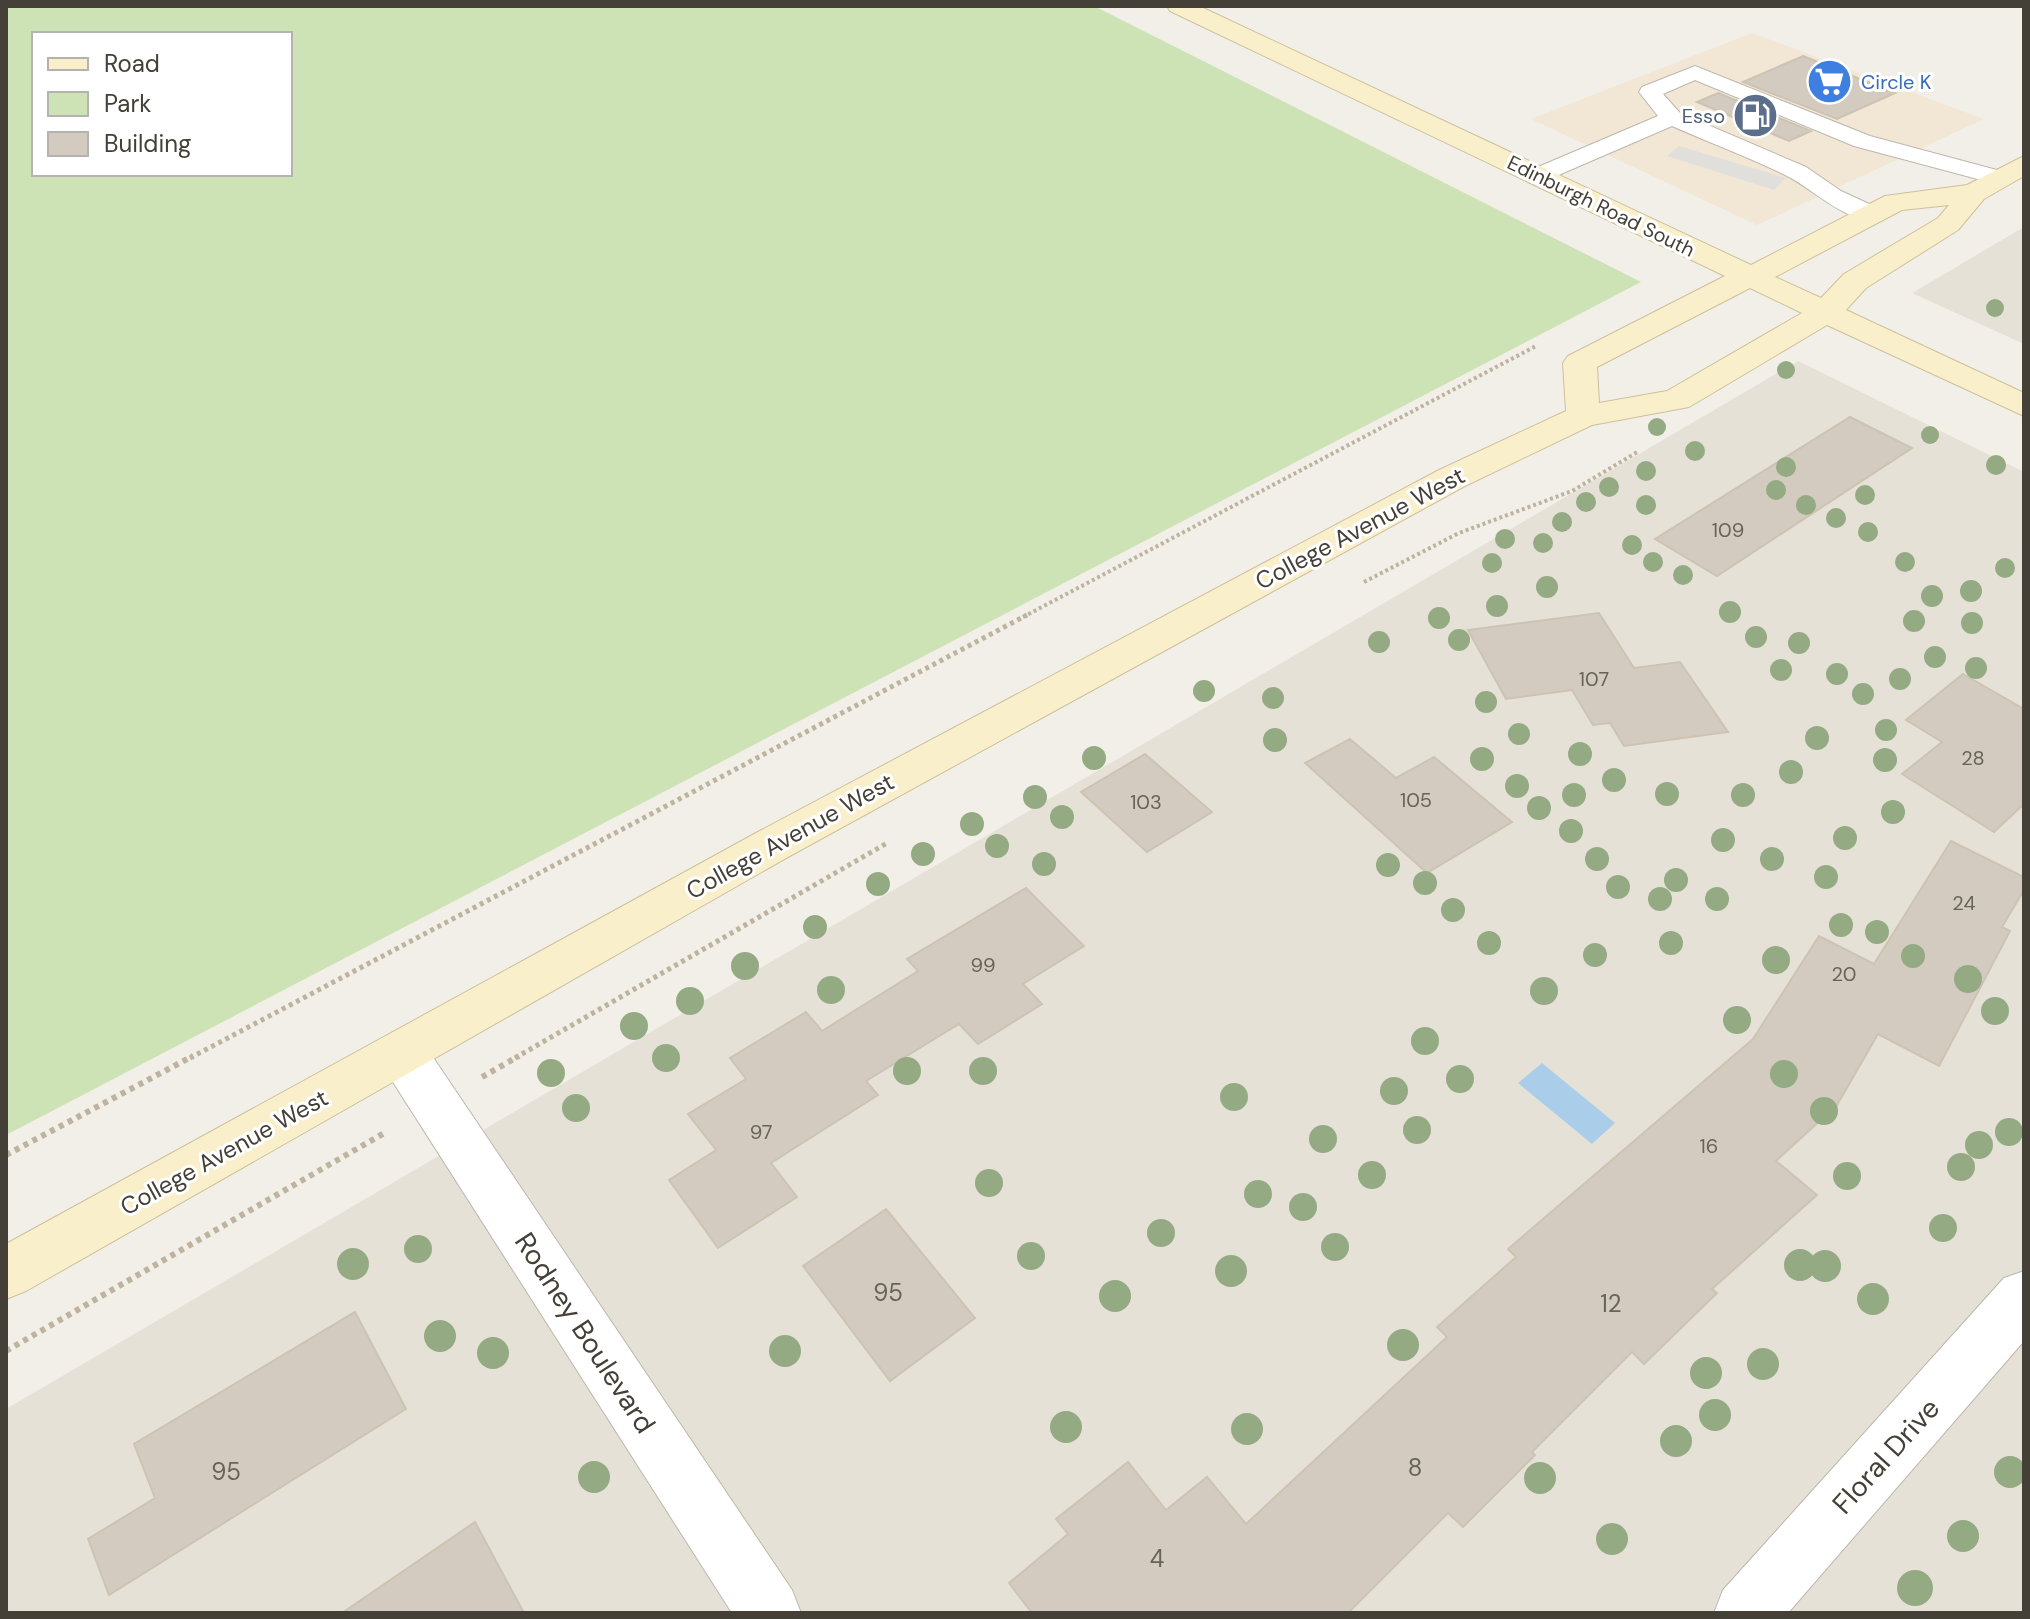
<svg xmlns="http://www.w3.org/2000/svg" width="2030" height="1619" viewBox="0 0 2030 1619" font-family="'DM Sans',sans-serif">
	<rect width="100%" height="100%" fill="#f2efe8"/>
	<path fill="#e6e1d7" d="M2024,227V344L1912,293Z
		M1798,361L2024,472V1613H6V1409Z"/>
	<path fill="#f2e6d5" d="M1752,33L1984,119L1757,225L1531,119Z"/>
	<path fill="#cde2b5" fill-rule="evenodd" d="M6,6H1094L1641,282L6,1135ZM34,34H290V174H34Z"/>
	<path fill="#e1dfdc" d="M1679,146L1786,178L1774,190L1667,156Z"/>
	<path fill="#aacee9" d="M1542,1063L1615,1123L1592,1144L1518,1083Z"/>
	<path fill="#d3cbbf" stroke="#cdc3b3" stroke-width="2" d="M1803,56L1895,93L1837,119L1743,82Z
		M1718,93L1811,131L1789,141L1697,102Z
		M1850,417L1912,448L1717,576L1655,539Z
		M1599,613L1634,668L1680,662L1728,732L1624,746L1610,723L1593,725L1572,690L1506,699L1468,630Z
		M1963,674L2024,709V804L1994,832L1902,774L1942,742L1906,720Z
		M1350,739L1396,778L1434,757L1512,822L1427,873L1305,763Z
		M1145,754L1212,812L1147,852L1081,792Z
		M1951,841L2024,877V890L2002,927L2010,931L1939,1066L1878,1034L1837,1105L1776,1161L1817,1195L1712,1289L1717,1293L1644,1364L1632,1352L1532,1452L1535,1455L1463,1527L1448,1513L1348,1613H1032L1009,1583L1068,1534L1056,1519L1128,1462L1166,1510L1207,1477L1246,1524L1447,1337L1437,1327L1516,1257L1508,1249L1753,1039L1819,936L1874,964Z
		M1026,888L1084,946L1023,984L1042,1004L978,1044L959,1024L866,1081L878,1095L771,1163L797,1197L718,1248L669,1180L716,1150L688,1114L746,1079L730,1058L806,1012L822,1031L918,971L907,959Z
		M886,1209L975,1318L890,1381L803,1266Z
		M355,1312L406,1409L109,1595L88,1539L155,1498L134,1444Z
		M475,1522L524,1613H342Z"/>
	<g fill="none" stroke-linecap="round" stroke-linejoin="round">
		<defs>
			<path id="service" d="M1695,66L1870,136L2008,173L2012,178L2008,183L2000,185L1854,146L1695,80L1663,94L1680,113L1806,167L1841,191L1880,209L1884,214L1880,219C1850,227 1812,188 1787,176C1749,157 1710,143 1672,126L1547,180H1531L1527,175L1531,170L1658,116L1639,92L1642,87Z"/>
			<path id="minor" d="M402,1032L420,1038L792,1590L801,1613H732L384,1068L377,1053L384,1038Z
				M2024,1271V1341L1788,1613H1714L1723,1590L2004,1278Z"/>
			<path id="secondary" d="M1167,6H1199L1751,265L1885,196L1967,185L2024,156V176L1984,199L1958,230L1866,288L1846,310L2024,393V416L1827,325L1689,407L1592,425L1465,486L788,857L26,1291L6,1299V1244L756,833L1439,470L1566,411L1563,363L1568,356L1725,276L1170,11ZM1949,205L1938,218L1844,274L1821,298L1775,277L1902,210ZM1750,288L1802,313L1667,391L1599,403L1597,367Z"/>
		</defs>
		<use href="#service" stroke="#bdb7ac" stroke-width="2"/>
		<use href="#minor" stroke="#bdb7ac" stroke-width="2"/>
		<use href="#secondary" stroke="#cdc19c" stroke-width="2"/>
		<path stroke="#bdb39e" stroke-width="4" stroke-dasharray="3 3" stroke-linecap="butt" d="M1364,582L1459,533L1572,491L1639,451
			M1023,617L1536,346"/>
		<path stroke="#bdb39e" stroke-width="5" stroke-dasharray="4 4" stroke-linecap="butt" d="M190,1058L1027,615
			M515,1058L889,842"/>
		<path stroke="#bdb39e" stroke-width="6" stroke-dasharray="5 5" stroke-linecap="butt" d="M482,1077L519,1056
			M6,1155L193,1056
			M6,1351L386,1132"/>
		<use href="#service" fill="#fff" fill-rule="evenodd"/>
		<use href="#minor" fill="#fff" fill-rule="evenodd"/>
		<use href="#secondary" fill="#f9efcb" fill-rule="evenodd"/>
	</g>
	<g fill="#94aa83">
		<circle cx="1995" cy="308" r="9"/>
		<circle cx="1786" cy="370" r="9"/>
		<circle cx="1657" cy="427" r="9"/>
		<circle cx="1930" cy="435" r="9"/>
		<circle cx="1695" cy="451" r="10"/>
		<circle cx="1996" cy="465" r="10"/>
		<circle cx="1786" cy="467" r="10"/>
		<circle cx="1646" cy="471" r="10"/>
		<circle cx="1609" cy="487" r="10"/>
		<circle cx="1776" cy="490" r="10"/>
		<circle cx="1865" cy="495" r="10"/>
		<circle cx="1586" cy="502" r="10"/>
		<circle cx="1646" cy="505" r="10"/>
		<circle cx="1806" cy="505" r="10"/>
		<circle cx="1836" cy="518" r="10"/>
		<circle cx="1562" cy="522" r="10"/>
		<circle cx="1868" cy="532" r="10"/>
		<circle cx="1505" cy="539" r="10"/>
		<circle cx="1543" cy="543" r="10"/>
		<circle cx="1632" cy="545" r="10"/>
		<circle cx="1653" cy="562" r="10"/>
		<circle cx="1905" cy="562" r="10"/>
		<circle cx="1492" cy="563" r="10"/>
		<circle cx="2005" cy="568" r="10"/>
		<circle cx="1683" cy="575" r="10"/>
		<circle cx="1547" cy="587" r="11"/>
		<circle cx="1971" cy="591" r="11"/>
		<circle cx="1932" cy="596" r="11"/>
		<circle cx="1497" cy="606" r="11"/>
		<circle cx="1730" cy="612" r="11"/>
		<circle cx="1439" cy="618" r="11"/>
		<circle cx="1914" cy="621" r="11"/>
		<circle cx="1972" cy="623" r="11"/>
		<circle cx="1756" cy="637" r="11"/>
		<circle cx="1459" cy="640" r="11"/>
		<circle cx="1379" cy="642" r="11"/>
		<circle cx="1799" cy="643" r="11"/>
		<circle cx="1935" cy="657" r="11"/>
		<circle cx="1976" cy="668" r="11"/>
		<circle cx="1781" cy="670" r="11"/>
		<circle cx="1837" cy="674" r="11"/>
		<circle cx="1900" cy="679" r="11"/>
		<circle cx="1204" cy="691" r="11"/>
		<circle cx="1863" cy="694" r="11"/>
		<circle cx="1273" cy="698" r="11"/>
		<circle cx="1486" cy="702" r="11"/>
		<circle cx="1886" cy="730" r="11"/>
		<circle cx="1519" cy="734" r="11"/>
		<circle cx="1817" cy="738" r="12"/>
		<circle cx="1275" cy="740" r="12"/>
		<circle cx="1580" cy="754" r="12"/>
		<circle cx="1094" cy="758" r="12"/>
		<circle cx="1482" cy="759" r="12"/>
		<circle cx="1885" cy="760" r="12"/>
		<circle cx="1791" cy="772" r="12"/>
		<circle cx="1614" cy="780" r="12"/>
		<circle cx="1517" cy="786" r="12"/>
		<circle cx="1667" cy="794" r="12"/>
		<circle cx="1574" cy="795" r="12"/>
		<circle cx="1743" cy="795" r="12"/>
		<circle cx="1035" cy="797" r="12"/>
		<circle cx="1539" cy="808" r="12"/>
		<circle cx="1893" cy="812" r="12"/>
		<circle cx="1062" cy="817" r="12"/>
		<circle cx="972" cy="824" r="12"/>
		<circle cx="1571" cy="831" r="12"/>
		<circle cx="1845" cy="838" r="12"/>
		<circle cx="1723" cy="840" r="12"/>
		<circle cx="997" cy="846" r="12"/>
		<circle cx="923" cy="854" r="12"/>
		<circle cx="1597" cy="859" r="12"/>
		<circle cx="1772" cy="859" r="12"/>
		<circle cx="1044" cy="864" r="12"/>
		<circle cx="1388" cy="865" r="12"/>
		<circle cx="1826" cy="877" r="12"/>
		<circle cx="1676" cy="880" r="12"/>
		<circle cx="1425" cy="883" r="12"/>
		<circle cx="878" cy="884" r="12"/>
		<circle cx="1618" cy="887" r="12"/>
		<circle cx="1660" cy="899" r="12"/>
		<circle cx="1717" cy="899" r="12"/>
		<circle cx="1453" cy="910" r="12"/>
		<circle cx="1841" cy="925" r="12"/>
		<circle cx="815" cy="927" r="12"/>
		<circle cx="1877" cy="932" r="12"/>
		<circle cx="1489" cy="943" r="12"/>
		<circle cx="1671" cy="943" r="12"/>
		<circle cx="1595" cy="955" r="12"/>
		<circle cx="1913" cy="956" r="12"/>
		<circle cx="1776" cy="960" r="14"/>
		<circle cx="745" cy="966" r="14"/>
		<circle cx="1968" cy="979" r="14"/>
		<circle cx="831" cy="990" r="14"/>
		<circle cx="1544" cy="991" r="14"/>
		<circle cx="690" cy="1001" r="14"/>
		<circle cx="1995" cy="1011" r="14"/>
		<circle cx="1737" cy="1020" r="14"/>
		<circle cx="634" cy="1026" r="14"/>
		<circle cx="1425" cy="1041" r="14"/>
		<circle cx="666" cy="1058" r="14"/>
		<circle cx="907" cy="1071" r="14"/>
		<circle cx="983" cy="1071" r="14"/>
		<circle cx="551" cy="1073" r="14"/>
		<circle cx="1784" cy="1074" r="14"/>
		<circle cx="1460" cy="1079" r="14"/>
		<circle cx="1394" cy="1091" r="14"/>
		<circle cx="1234" cy="1097" r="14"/>
		<circle cx="576" cy="1108" r="14"/>
		<circle cx="1824" cy="1111" r="14"/>
		<circle cx="1417" cy="1130" r="14"/>
		<circle cx="2009" cy="1132" r="14"/>
		<circle cx="1323" cy="1139" r="14"/>
		<circle cx="1979" cy="1145" r="14"/>
		<circle cx="1961" cy="1167" r="14"/>
		<circle cx="1372" cy="1175" r="14"/>
		<circle cx="1847" cy="1176" r="14"/>
		<circle cx="989" cy="1183" r="14"/>
		<circle cx="1258" cy="1194" r="14"/>
		<circle cx="1303" cy="1207" r="14"/>
		<circle cx="1943" cy="1228" r="14"/>
		<circle cx="1161" cy="1233" r="14"/>
		<circle cx="1335" cy="1247" r="14"/>
		<circle cx="418" cy="1249" r="14"/>
		<circle cx="1031" cy="1256" r="14"/>
		<circle cx="353" cy="1264" r="16"/>
		<circle cx="1800" cy="1265" r="16"/>
		<circle cx="1825" cy="1266" r="16"/>
		<circle cx="1231" cy="1271" r="16"/>
		<circle cx="1115" cy="1296" r="16"/>
		<circle cx="1873" cy="1299" r="16"/>
		<circle cx="440" cy="1336" r="16"/>
		<circle cx="1403" cy="1345" r="16"/>
		<circle cx="785" cy="1351" r="16"/>
		<circle cx="493" cy="1353" r="16"/>
		<circle cx="1763" cy="1364" r="16"/>
		<circle cx="1706" cy="1373" r="16"/>
		<circle cx="1715" cy="1415" r="16"/>
		<circle cx="1066" cy="1427" r="16"/>
		<circle cx="1247" cy="1429" r="16"/>
		<circle cx="1676" cy="1441" r="16"/>
		<circle cx="2010" cy="1472" r="16"/>
		<circle cx="594" cy="1477" r="16"/>
		<circle cx="1540" cy="1478" r="16"/>
		<circle cx="1963" cy="1536" r="16"/>
		<circle cx="1612" cy="1539" r="16"/>
		<circle cx="1915" cy="1588" r="18"/>
	</g>
	<defs>
		<symbol id="supermarket-disc" viewBox="-11 -11 22 22"><circle r="9.5" fill="#3f7fe0" stroke="#fff"/><path d="M-6-5.5h2.5l.6 2H6L4.5 2H-2.5L-4.4-4H-6ZM-1.5 3.2a1.3 1.3 0 1 0 .1 0ZM3 3.2a1.3 1.3 0 1 0 .1 0Z" fill="#fff"/></symbol>
		<symbol id="fuel-disc" viewBox="-11 -11 22 22"><circle r="9.5" fill="#5c6f8a" stroke="#fff"/><path d="M-5.5-6h7V0h2V4h1.3V-2.5L3-4.5l.8-.8L6-3V5H2.5V1h-1V6h-7ZM-4.2-4.7v3.2H.2V-4.7Z" fill="#fff"/></symbol>
	</defs>
	<g fill-rule="evenodd">
		<use href="#supermarket-disc" x="1804" y="56" width="51" height="51"/>
		<use href="#fuel-disc" x="1730" y="90" width="51" height="51"/>
	</g>
	<g text-anchor="middle" dominant-baseline="central" stroke-width="6" stroke-linejoin="round" paint-order="stroke">
		<g font-size="20" fill="#366cbe" stroke="#fff" text-anchor="start">
			<text x="1861" y="82">Circle K</text>
		</g>
		<g font-size="20" fill="#4e5e75" stroke="#fff" text-anchor="end">
			<text x="1725" y="116">Esso</text>
		</g>
		<g font-size="20" fill="#454037" stroke="#fff">
			<text transform="translate(1601 206) rotate(26)">Edinburgh Road South</text>
		</g>
		<g font-size="20" fill="#686359">
			<text x="1728" y="530">109</text>
			<text x="1594" y="679">107</text>
			<text x="1973" y="758">28</text>
			<text x="1416" y="800">105</text>
			<text x="1146" y="802">103</text>
			<text x="1964" y="903">24</text>
			<text x="983" y="965">99</text>
			<text x="1844" y="974">20</text>
			<text x="761" y="1132">97</text>
			<text x="1709" y="1146">16</text>
		</g>
		<g font-size="24" fill="#454037" stroke="#fff">
			<text transform="translate(1360 528) rotate(-28)">College Avenue West</text>
			<text transform="translate(790 836) rotate(-29)">College Avenue West</text>
			<text transform="translate(224 1152) rotate(-29)">College Avenue West</text>
		</g>
		<g font-size="24" fill="#686359">
			<text x="888" y="1292">95</text>
			<text x="1611" y="1303">12</text>
			<text x="1415" y="1467">8</text>
			<text x="226" y="1471">95</text>
			<text x="1157" y="1558">4</text>
		</g>
		<g font-size="28" fill="#454037" stroke="#fff">
			<text transform="translate(585 1333) rotate(57)">Rodney Boulevard</text>
			<text transform="translate(1886 1456) rotate(-48)">Floral Drive</text>
		</g>
	</g>
	<rect width="2030" height="1619" fill="none" stroke="#454037" stroke-width="16"/>
	<rect x="32" y="32" width="260" height="144" fill="#ffffff" stroke="#b5b3af" stroke-width="2"/>
	<rect x="48" y="58" width="40" height="12" fill="#f9efcb" stroke="#b5b3af" stroke-width="2"/>
	<text x="104" y="72" font-size="24" fill="#454037">Road</text>
	<rect x="48" y="92" width="40" height="24" fill="#cde2b5" stroke="#b5b3af" stroke-width="2"/>
	<text x="104" y="112" font-size="24" fill="#454037">Park</text>
	<rect x="48" y="132" width="40" height="24" fill="#d3cbbf" stroke="#b5b3af" stroke-width="2"/>
	<text x="104" y="152" font-size="24" fill="#454037">Building</text>
</svg>
